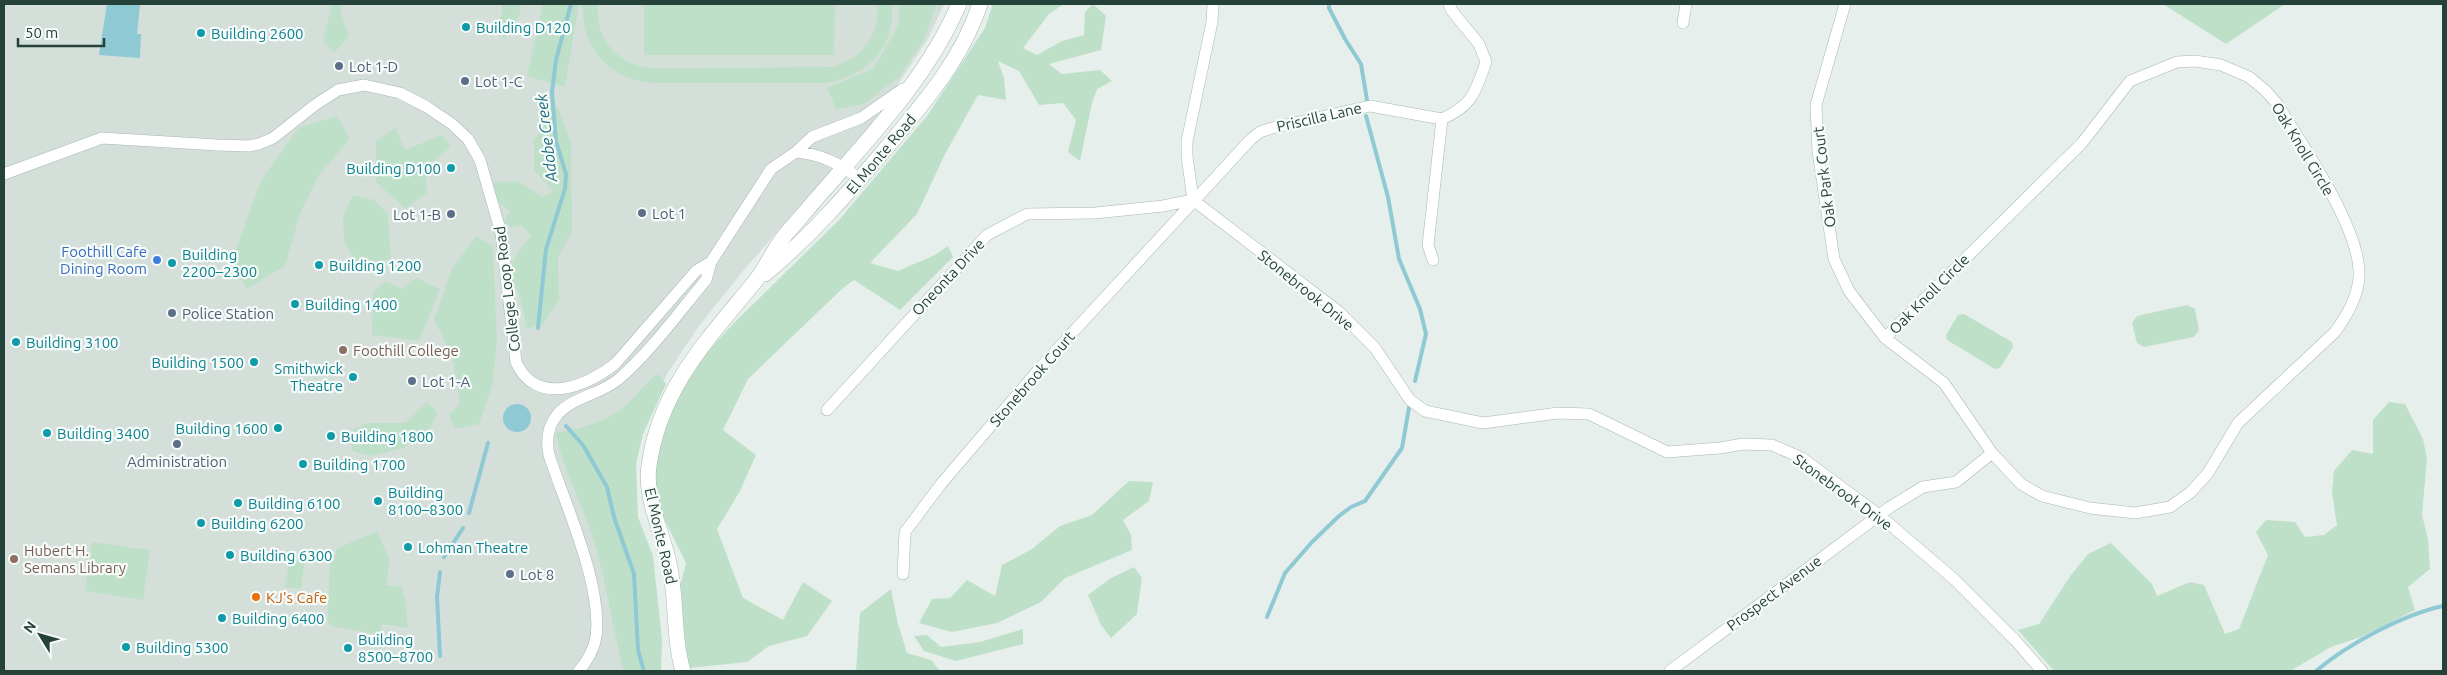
<svg xmlns="http://www.w3.org/2000/svg" width="2447" height="675" viewBox="0 0 2447 675" font-family="Ubuntu,sans-serif">
	<rect width="100%" height="100%" fill="#e6efeb"/>
	<path fill="#d4dfda" d="M4,4H944L929,37L871,125L743,271L699,326L667,374L639,431L624,482L635,671H4Z"/>
	<path fill="#bfe0c8" d="M303,4H340L341,12L349,36L334,53L323,41L332,5Z
		M502,4H521L520,14L505,39L495,32L502,13Z
		M543,4H579L565,87L527,76Z
		M583,4H598C595,39 617,65 652,68L832,67C862,58 880,36 877,4H892C896,48 865,79 823,83H652C609,79 580,47 583,4Z
		M644,4H835L834,55H644Z
		M899,4H937L924,40L900,76L864,104L836,109L827,88L874,68L899,24Z
		M993,4H1064L1049,14L1023,48L1037,55L1062,41L1084,35L1085,12L1093,4L1106,16L1101,50L1049,64L1062,74L1100,70L1112,81L1097,89L1092,103L1080,161L1068,152L1076,120L1063,103L1039,105L1019,71L998,61L1004,78L1006,100L978,95L945,154L917,214L870,263L898,271L935,255L948,246L953,257L900,310L854,280L843,288L748,379L723,430L756,455L740,491L717,529L743,598L783,620L803,582L832,601L807,636L769,646L747,662L689,668L672,617L686,563L655,500L657,438L690,370L734,323L839,220L927,116L985,28Z
		M2163,4H2285L2226,44Z
		M543,102L558,107L571,143L572,232L558,257L559,300L543,324L527,329L519,294L507,273L518,252L531,236L521,225L511,227L504,222L510,211L497,202L493,182L518,181L542,197L553,191L534,170V140L544,126Z
		M337,116L350,139L319,175L300,214L285,266L247,289L231,264L260,182L299,127Z
		M396,128L405,150L442,135L451,146L425,168L427,193L405,209L376,182V141Z
		M353,195L374,200L388,214L391,258L370,269L356,263L344,241L343,216Z
		M476,236L493,246L497,343L492,387L479,424L455,429L449,414L460,404L452,357L434,319L452,269Z
		M416,278L440,289L419,341L372,335L373,292L386,281L402,289Z
		M2187,305L2195,309L2199,330L2194,337L2144,347L2137,343L2132,323L2137,316Z
		M1964,314L2012,342L2013,347L2000,368L1995,369L1947,340L1946,335L1958,315Z
		M658,374L666,384L643,434L636,464L638,517L653,556L662,640L661,671H624C612,628 607,584 594,541C583,504 562,470 556,433C581,428 605,423 625,406C637,396 644,383 658,374Z
		M427,402L438,413L429,430L403,448L371,456L351,451L354,429L367,423H405Z
		M2389,402L2405,404L2423,439L2427,458L2422,515L2428,539L2430,569L2408,587L2415,610L2361,637L2331,647L2290,671H2054L2018,630L2039,624L2071,575L2088,554L2111,543L2152,584L2157,596L2190,582L2204,585L2225,634L2239,629L2268,555L2256,532L2266,520L2295,522L2305,537L2324,535L2337,525L2332,493L2334,471L2352,450L2373,454V420Z
		M1129,481L1153,482L1149,501L1123,520L1131,535L1132,550L1065,578L1041,602L997,623L952,632L919,623L932,599L950,598L967,580L995,596L1002,565L1032,549L1060,526L1092,515Z
		M377,531L390,560L386,585L403,587L402,595L405,596L408,628L382,624L380,635L332,626L328,623C327,602 330,581 330,558L336,554V549Z
		M92,542L150,550L143,600L85,591Z
		M290,554L305,557L301,589L285,587Z
		M1134,567L1142,578L1137,614L1111,638L1101,625L1088,595L1111,578Z
		M891,589L898,624L907,653L931,660L940,671H856L860,613Z
		M1023,629V644L956,661L924,651L914,636L927,635L941,647L980,642Z"/>
	<path fill="#8ec9d4" d="M107,4H140L137,34H141L140,58L99,55Z
		M503 418a14 14 0 1 1 28 0a14 14 0 1 1-28 0Z"/>
	<g fill="none" stroke-linecap="round" stroke-linejoin="round">
		<path stroke="#8ec9d4" stroke-width="4" d="M1329,4V8L1345,39L1361,64L1367,100
			M1366,116L1388,197L1399,259L1420,309L1426,334L1415,381
			M538,328L546,249L565,189L566,174L556,141L552,92L556,60L571,4
			M566,426L583,445L607,487L614,517L634,574L638,650L644,671
			M469,513L488,443
			M444,557L463,528
			M1267,617L1285,573L1312,542L1339,516L1351,507L1365,501L1402,448L1410,402
			M440,656L437,597L440,572
			M2316,671C2348,644 2402,615 2443,606"/>
		<defs>
			<path id="minor" d="M1213,4L1212,22L1187,141V156L1193,200L1338,311L1375,348L1410,400L1425,411L1483,423L1558,413L1589,414L1667,452L1720,448L1743,444L1772,445L1802,458L1879,515L1955,580L2015,640L2042,671
				M1845,4L1816,105L1818,152L1834,259L1849,291L1885,338L1944,383L1992,453L2021,484L2042,496L2090,508L2135,513L2170,507L2191,492L2208,473L2238,423L2335,332C2346,317 2358,296 2359,277C2362,230 2303,147 2278,105L2266,91L2249,77L2221,65L2195,61L2177,62L2130,81L2082,143L1885,338
				M1683,23L1686,4
				M796,152C821,154 840,164 860,179
				M4,174L102,138L217,145L249,146L259,144L273,138L315,105L338,90L364,85L400,93L427,107L452,124L468,139L480,160L501,233L516,362C536,407 587,387 616,363L696,271L711,262
				M1433,260L1428,245L1442,119C1473,105 1475,93 1486,62L1479,44L1452,11L1449,4
				M827,410L987,235L1027,214L1095,213L1163,206L1193,200
				M903,574L905,532L941,484L1040,368L1251,139L1260,132L1272,128L1370,106L1442,119
				M579,671C587,661 594,650 596,637C603,586 565,504 549,455C546,440 548,426 557,415C573,396 601,395 620,378C651,351 679,312 706,280L711,262L771,169L796,152L812,137L861,118L903,89
				M1670,671L1890,507L1923,487L1956,482L1992,453"/>
			<path id="tertiary" d="M765,274C811,236 849,192 887,147C924,103 962,59 980,4
				M683,671C673,637 677,602 670,568C664,534 644,500 649,466C659,390 707,340 753,284C764,271 771,255 780,242C786,233 794,225 800,218C857,150 924,86 959,4"/>
		</defs>
		<use href="#minor" stroke="#a8b8b2" stroke-width="12"/>
		<use href="#tertiary" stroke="#a8b8b2" stroke-width="16"/>
		<use href="#minor" stroke="#fff" stroke-width="11"/>
		<use href="#tertiary" stroke="#fff" stroke-width="15"/>
	</g>
	<g fill="#0f9aa8" stroke="#f7fbf9" stroke-width="2">
		<circle cx="466" cy="27" r="5"/>
		<circle cx="201" cy="33" r="5"/>
		<circle cx="451" cy="168" r="5"/>
		<circle cx="172" cy="263" r="5"/>
		<circle cx="319" cy="265" r="5"/>
		<circle cx="295" cy="304" r="5"/>
		<circle cx="16" cy="342" r="5"/>
		<circle cx="254" cy="362" r="5"/>
		<circle cx="353" cy="377" r="5"/>
		<circle cx="278" cy="428" r="5"/>
		<circle cx="47" cy="433" r="5"/>
		<circle cx="331" cy="436" r="5"/>
		<circle cx="303" cy="464" r="5"/>
		<circle cx="378" cy="501" r="5"/>
		<circle cx="238" cy="503" r="5"/>
		<circle cx="201" cy="523" r="5"/>
		<circle cx="408" cy="547" r="5"/>
		<circle cx="230" cy="555" r="5"/>
		<circle cx="222" cy="618" r="5"/>
		<circle cx="126" cy="647" r="5"/>
		<circle cx="348" cy="648" r="5"/>
	</g>
	<g fill="#5c6f8a" stroke="#f7fbf9" stroke-width="2">
		<circle cx="339" cy="66" r="5"/>
		<circle cx="465" cy="81" r="5"/>
		<circle cx="642" cy="213" r="5"/>
		<circle cx="451" cy="214" r="5"/>
		<circle cx="172" cy="313" r="5"/>
		<circle cx="412" cy="381" r="5"/>
		<circle cx="177" cy="444" r="5"/>
		<circle cx="510" cy="574" r="5"/>
	</g>
	<circle fill="#3f7fe0" stroke="#f7fbf9" stroke-width="2" cx="157" cy="260" r="5"/>
	<g fill="#8d6e63" stroke="#f7fbf9" stroke-width="2">
		<circle cx="343" cy="350" r="5"/>
		<circle cx="14" cy="559" r="5"/>
	</g>
	<circle fill="#e8710a" stroke="#f7fbf9" stroke-width="2" cx="256" cy="597" r="5"/>
	<g text-anchor="middle" dominant-baseline="central" stroke-width="4.5" stroke-linejoin="round" paint-order="stroke">
		<g font-size="15" fill="#0d838f" stroke="#f7fbf9" text-anchor="start">
			<text x="476" y="27">Building D120</text>
			<text x="211" y="33">Building 2600</text>
			<text x="441" y="168" text-anchor="end">Building D100</text>
			<text x="182" y="254">Building<tspan x="182" dy="17">2200–2300</tspan></text>
			<text x="329" y="265">Building 1200</text>
			<text x="305" y="304">Building 1400</text>
			<text x="26" y="342">Building 3100</text>
			<text x="244" y="362" text-anchor="end">Building 1500</text>
			<text x="343" y="368" text-anchor="end">Smithwick<tspan x="343" dy="17">Theatre</tspan></text>
			<text x="268" y="428" text-anchor="end">Building 1600</text>
			<text x="57" y="433">Building 3400</text>
			<text x="341" y="436">Building 1800</text>
			<text x="313" y="464">Building 1700</text>
			<text x="388" y="492">Building<tspan x="388" dy="17">8100–8300</tspan></text>
			<text x="248" y="503">Building 6100</text>
			<text x="211" y="523">Building 6200</text>
			<text x="418" y="547">Lohman Theatre</text>
			<text x="240" y="555">Building 6300</text>
			<text x="232" y="618">Building 6400</text>
			<text x="358" y="639">Building<tspan x="358" dy="17">8500–8700</tspan></text>
			<text x="136" y="647">Building 5300</text>
		</g>
		<g font-size="15" fill="#4e5e75" stroke="#f7fbf9" text-anchor="start">
			<text x="349" y="66">Lot 1-D</text>
			<text x="475" y="81">Lot 1-C</text>
			<text x="652" y="213">Lot 1</text>
			<text x="441" y="214" text-anchor="end">Lot 1-B</text>
			<text x="182" y="313">Police Station</text>
			<text x="422" y="381">Lot 1-A</text>
			<text x="177" y="461" text-anchor="middle">Administration</text>
			<text x="520" y="574">Lot 8</text>
		</g>
		<g font-size="15" fill="#24423a" stroke="#f7fbf9">
			<text transform="translate(1319 117) rotate(-13)">Priscilla Lane</text>
			<text transform="translate(2303 149) rotate(59)">Oak Knoll Circle</text>
			<text transform="translate(881 154) rotate(-50)">El Monte Road</text>
			<text transform="translate(1824 177) rotate(-97)">Oak Park Court</text>
			<text transform="translate(948 277) rotate(-47)">Oneonta Drive</text>
			<text transform="translate(507 289) rotate(-97)">College Loop Road</text>
			<text transform="translate(1306 290) rotate(39)">Stonebrook Drive</text>
			<text transform="translate(1929 294) rotate(-45)">Oak Knoll Circle</text>
			<text transform="translate(1032 379) rotate(-49)">Stonebrook Court</text>
			<text transform="translate(1843 492) rotate(36)">Stonebrook Drive</text>
			<text transform="translate(661 536) rotate(77)">El Monte Road</text>
			<text transform="translate(1774 593) rotate(-37)">Prospect Avenue</text>
		</g>
		<g font-size="15" fill="#366cbe" stroke="#f7fbf9" text-anchor="end">
			<text x="147" y="251">Foothill Cafe<tspan x="147" dy="17">Dining Room</tspan></text>
		</g>
		<g font-size="15" fill="#785e54" stroke="#f7fbf9" text-anchor="start">
			<text x="353" y="350">Foothill College</text>
			<text x="24" y="550">Hubert H.<tspan x="24" dy="17">Semans Library</tspan></text>
		</g>
		<g font-size="15" fill="#c56008" stroke="#f7fbf9" text-anchor="start">
			<text x="266" y="597">KJ's Cafe</text>
		</g>
		<g font-size="16" font-style="italic" fill="#1c6f80" stroke="#f7fbf9">
			<text transform="translate(546 138) rotate(-97)">Adobe Creek</text>
		</g>
	</g>
	<rect width="2447" height="675" fill="none" stroke="#24423a" stroke-width="10"/>
	<g transform="translate(40 635) rotate(307)" stroke="#f7fbf9" stroke-width="4" paint-order="stroke">
	<path d="M0-4L9 19L0 12L-9 19Z" fill="#24423a"/>
	<text y="-8" font-size="14" font-weight="bold" text-anchor="middle" fill="#24423a">N</text>
	</g>
	<path d="M18 38v8h86v-8" fill="none" stroke="#24423a" stroke-width="2.5"/>
	<text x="25" y="38" font-size="15" fill="#24423a" stroke="#f7fbf9" stroke-width="4" paint-order="stroke">50 m</text>
</svg>
